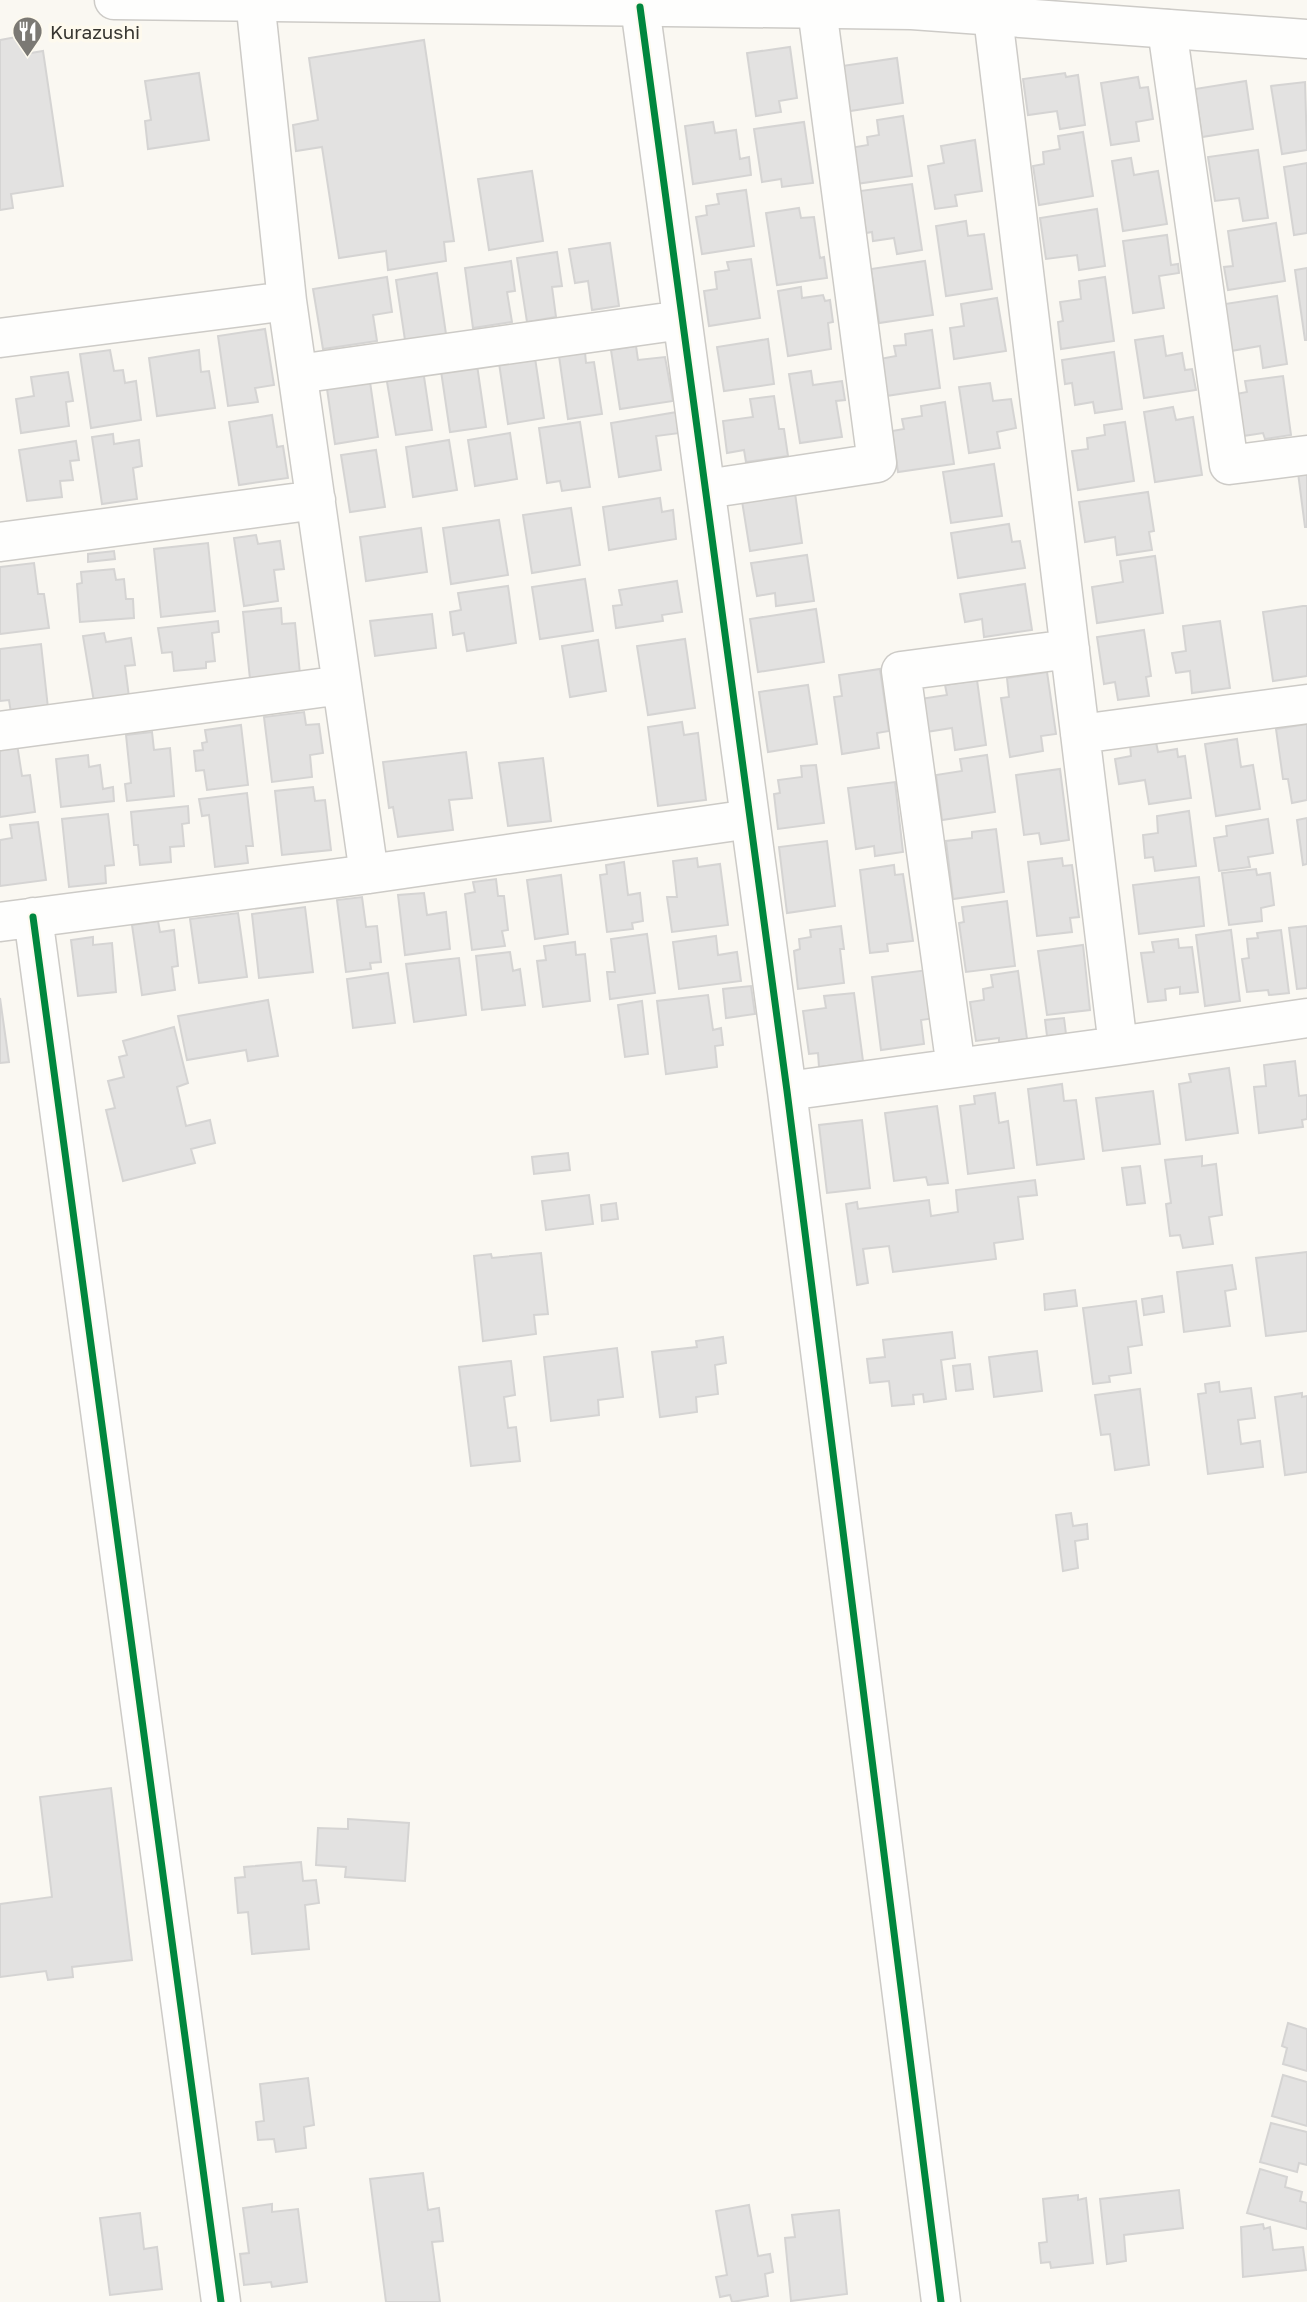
<svg xmlns="http://www.w3.org/2000/svg" width="1307" height="2302" viewBox="0 0 1307 2302" font-family="'Golos Text',sans-serif">
	<rect width="100%" height="100%" fill="#faf8f2"/>
	<path fill="#e3e2e1" stroke="#d5d4d3" stroke-width="2" d="M22,36L25,54L43,51L63,186L11,194L13,208L0,210V40Z
		M424,40L454,241L444,242L446,261L388,270L386,251L339,258L322,147L296,151L293,125L318,120L309,58Z
		M790,47L797,98L779,101L781,112L756,116L747,53Z
		M897,58L903,103L850,111L842,66Z
		M199,73L209,140L148,149L145,121L151,120L145,81Z
		M1065,73L1066,77L1078,75L1085,125L1060,129L1057,111L1028,115L1023,79Z
		M1138,77L1140,88L1148,87L1153,119L1136,122L1139,141L1111,145L1101,83Z
		M1246,81L1253,129L1202,137L1195,89Z
		M1305,82L1307,150L1282,154L1271,86Z
		M903,116L912,176L856,184L850,148L868,145L867,137L879,135L877,120Z
		M713,122L715,133L736,130L740,159L749,157L751,175L693,184L685,126Z
		M804,122L813,183L782,187L781,179L762,182L754,129Z
		M1083,132L1093,196L1039,205L1033,166L1044,164L1043,152L1060,149L1058,136Z
		M975,140L982,191L955,195L957,206L935,209L928,166L944,163L941,146Z
		M1258,150L1268,218L1243,221L1239,198L1215,201L1208,157Z
		M1131,158L1134,175L1158,171L1167,224L1123,231L1112,161Z
		M1307,163V233L1294,235L1284,167Z
		M532,171L543,241L489,250L478,179Z
		M912,184L922,250L897,254L894,238L873,241L872,232L866,233L860,191Z
		M746,190L754,246L702,254L696,217L707,215L706,206L719,204L717,194Z
		M799,208L801,218L814,217L820,258L824,257L827,278L777,285L766,213Z
		M1097,209L1105,266L1079,270L1077,255L1046,259L1040,218Z
		M966,221L968,236L984,234L992,289L946,296L936,226Z
		M1276,223L1285,281L1228,290L1224,267L1233,266L1228,231Z
		M1167,235L1171,265L1178,264L1179,273L1159,276L1164,308L1133,313L1123,241Z
		M610,243L619,306L592,310L588,281L575,283L569,249Z
		M557,252L562,286L552,287L556,317L527,322L517,258Z
		M751,259L760,318L709,326L704,291L717,289L715,272L729,270L727,262Z
		M511,261L515,291L507,292L512,322L473,328L465,268Z
		M925,261L933,315L879,323L871,269Z
		M1307,268V340H1305L1295,270Z
		M437,273L446,334L405,340L396,280Z
		M387,277L392,312L373,315L377,341L323,349L313,289Z
		M1105,277L1114,341L1061,349L1058,322L1063,321L1060,302L1081,299L1079,281Z
		M801,287L802,298L823,295L825,301L830,300L833,322L828,323L831,349L788,356L778,291Z
		M1277,296L1287,364L1263,368L1260,346L1231,351L1225,304Z
		M997,298L1006,351L954,359L950,328L964,326L961,304Z
		M265,329L274,385L255,388L258,402L228,406L218,336Z
		M932,330L940,388L886,396L880,359L896,356L894,346L906,345L905,334Z
		M1163,336L1166,356L1182,353L1185,370L1192,369L1196,390L1144,398L1135,340Z
		M768,339L774,384L724,391L717,347Z
		M636,346L638,360L665,357L673,401L620,409L611,350Z
		M110,350L114,371L123,370L125,383L136,381L141,420L91,428L80,354Z
		M199,350L201,372L209,371L215,408L157,416L149,358Z
		M585,352L586,363L594,362L602,414L568,419L559,356Z
		M1114,352L1122,409L1095,413L1093,402L1075,405L1072,383L1065,384L1062,360Z
		M535,358L544,418L508,424L499,363Z
		M477,365L486,427L450,432L441,371Z
		M423,370L432,430L396,435L386,376Z
		M811,371L813,385L842,381L845,400L836,401L842,437L800,443L789,374Z
		M68,372L73,401L66,402L69,426L21,433L16,399L34,396L31,377Z
		M369,375L378,437L335,444L326,382Z
		M1283,376L1291,435L1265,439L1263,433L1243,436L1236,394L1247,392L1245,381Z
		M990,383L993,401L1011,399L1016,428L997,432L1000,448L969,453L959,387Z
		M774,396L779,429H784L788,456L746,462L744,450L727,453L723,421L753,417L750,399Z
		M945,402L954,464L898,472L892,431L904,429L902,419L922,416L921,406Z
		M1173,407L1176,420L1193,417L1202,475L1155,482L1144,412Z
		M677,412L680,433L656,436L661,470L619,477L611,423Z
		M272,415L277,447L283,446L288,478L239,485L229,422Z
		M580,422L590,487L562,491L560,481L547,483L539,428Z
		M1125,422L1134,481L1078,490L1072,451L1088,449L1087,438L1105,435L1104,425Z
		M510,433L517,479L475,486L468,440Z
		M113,434L114,444L139,440L142,466L133,468L137,499L102,504L92,437Z
		M449,440L457,490L413,497L406,447Z
		M76,441L79,460L70,461L73,480L60,481L62,497L27,501L19,450Z
		M376,450L385,507L350,512L341,455Z
		M994,464L1002,516L951,523L943,472Z
		M1307,472V527H1305L1298,473Z
		M1148,492L1154,531L1149,532L1152,550L1117,555L1115,537L1085,542L1079,502Z
		M795,493L802,543L750,551L742,501Z
		M660,498L662,512L673,510L676,539L609,550L603,507Z
		M571,508L580,565L532,573L523,515Z
		M499,520L508,575L451,584L443,528Z
		M1009,524L1012,542L1020,541L1025,568L958,578L951,533Z
		M421,528L427,572L366,581L360,537Z
		M256,535L258,544L280,541L284,569L274,570L278,601L244,606L234,538Z
		M208,543L215,611L161,617L154,549Z
		M114,551L115,559L88,562V554Z
		M807,555L814,601L776,606L775,593L757,596L751,563Z
		M1155,556L1163,613L1097,623L1092,587L1123,582L1120,561Z
		M34,563L38,594H44L49,628L0,634V567Z
		M114,569L116,580L124,579L126,599H133L134,618L80,622L77,584L82,583L81,572Z
		M585,579L593,631L540,639L532,587Z
		M677,581L682,612L662,615L663,621L616,628L613,606L622,605L619,590Z
		M1025,584L1032,630L984,637L982,619L965,622L960,594Z
		M508,586L516,643L467,651L464,633L453,635L450,612L461,610L458,593Z
		M1303,606H1307V676L1273,681L1263,612Z
		M281,608L282,624L295,623L300,674L250,679L243,612Z
		M816,609L824,662L758,672L750,619Z
		M432,614L436,648L375,656L370,621Z
		M218,621L219,632L212,633L215,661L206,662V668L174,671L172,652L162,653L158,628Z
		M1220,621L1230,688L1192,693L1190,671L1176,673L1172,653L1186,651L1183,626Z
		M1144,630L1151,676L1146,677L1149,696L1118,700L1115,682L1104,684L1097,637Z
		M104,633L106,642L131,638L135,665L125,666L129,697L94,702L83,636Z
		M685,639L695,708L648,715L637,646Z
		M598,640L606,691L570,697L562,646Z
		M41,644L48,708L11,713L9,700L0,701V649Z
		M880,669L889,731L877,733L879,748L842,754L834,697L842,696L839,675Z
		M1047,672L1056,734L1041,736L1043,751L1010,757L1001,698L1009,697L1007,678Z
		M977,680L986,745L955,750L952,728L926,732L920,699L947,695L945,685Z
		M808,685L817,744L768,752L759,692Z
		M304,712L306,725L319,724L323,753L310,755L312,777L272,782L264,717Z
		M682,722L684,735L698,733L706,800L658,806L648,727Z
		M1307,724V800L1292,803L1288,779H1283L1276,729Z
		M241,725L248,785L207,790L204,770L196,771L194,751L203,750L202,743L207,742L205,730Z
		M152,732L154,750L170,748L174,796L127,801L125,784L131,783L126,735Z
		M1237,739L1241,767L1253,765L1260,809L1216,816L1205,744Z
		M1156,742L1158,752L1177,749L1178,757L1185,756L1191,798L1149,804L1145,780L1119,784L1115,759L1131,756L1130,745Z
		M17,744L22,776L30,775L35,812L0,817V747Z
		M466,752L472,798L449,800L453,830L398,837L393,807L389,808L383,762Z
		M88,755L89,767L100,765L103,789L113,787L114,801L61,807L56,759Z
		M987,755L995,812L942,820L936,775L962,771L960,759Z
		M543,758L551,821L508,826L499,763Z
		M816,765L824,823L778,829L774,794L780,793L778,780L802,777L801,766Z
		M1060,769L1069,840L1041,844L1039,833L1024,835L1016,775Z
		M895,782L903,852L875,856L874,846L856,849L848,788Z
		M313,787L315,801L325,800L331,850L282,855L275,791Z
		M247,793L253,846H246L248,863L215,867L209,815L202,816L199,799Z
		M188,806L189,823L182,824L184,846L170,847L171,862L140,865L138,845H134L131,812Z
		M1189,811L1196,866L1155,871L1153,857L1145,858L1143,835L1158,833L1157,816Z
		M108,814L114,865L105,866L106,883L69,887L62,819Z
		M1307,818V864L1303,865L1297,820Z
		M1268,819L1273,853L1248,857L1250,867L1219,871L1214,838L1227,836L1226,826Z
		M38,822L46,880L0,886V840L12,838L10,825Z
		M996,829L1004,892L953,899L946,841L972,838V832Z
		M827,841L835,906L787,913L779,847Z
		M697,858L698,867L720,864L728,925L672,932L667,897H677L673,861Z
		M1062,858L1063,866L1072,865L1079,917L1070,918L1072,932L1037,936L1028,862Z
		M624,862L628,895L640,893L643,921L632,923L633,929L607,932L600,875L607,874L606,865Z
		M894,865L895,875L903,874L913,941L887,944L888,951L870,953L860,870Z
		M1256,869L1257,875L1270,873L1274,905L1261,908L1262,921L1229,925L1222,873Z
		M561,875L568,934L535,939L527,880Z
		M1199,877L1204,926L1139,934L1133,885Z
		M496,879L498,896H504L508,930L502,931L505,946L472,950L465,894L475,892L473,882Z
		M424,893L427,915L446,912L450,949L405,955L398,895Z
		M362,897L366,927L377,926L381,962L370,963L371,969L346,972L337,900Z
		M1007,901L1015,966L966,972L959,923L964,922L962,907Z
		M305,907L313,972L259,978L252,914Z
		M238,913L247,977L199,983L190,919Z
		M158,921L160,932L174,930L178,966L172,967L175,990L142,995L132,925Z
		M841,926L844,949H840L844,983L798,989L794,951L800,949L799,939L811,937L810,930Z
		M1307,926V988L1297,989L1289,928Z
		M1231,930L1240,1001L1205,1006L1196,935Z
		M1281,930L1289,993L1269,995L1268,990L1247,992L1242,959L1249,958L1247,939L1258,938L1257,933Z
		M647,934L655,993L610,999L607,972H615L611,939Z
		M716,936L718,955L737,952L741,981L679,989L673,942Z
		M93,937V945L112,943L116,992L78,996L71,940Z
		M1178,939L1179,948L1192,947L1198,992L1180,994V987L1165,989L1166,1000L1148,1002L1141,953L1154,952L1152,942Z
		M575,942L576,955L585,954L590,1001L543,1007L537,961L546,960L544,946Z
		M1083,945L1090,1010L1047,1015L1038,951Z
		M510,952L513,971L520,969L525,1005L482,1010L476,956Z
		M459,958L466,1015L414,1022L406,964Z
		M928,970L935,1018L921,1020L924,1044L881,1050L872,977Z
		M1018,971L1027,1039L999,1043V1038L976,1041L970,1002L984,1000L983,989L993,987L991,975Z
		M388,973L395,1023L353,1028L347,979Z
		M751,986L755,1014L726,1018L723,989Z
		M854,993L863,1061L819,1067L818,1053L809,1054L803,1011L826,1008L824,996Z
		M708,995L713,1030L721,1028L723,1045L715,1046L717,1067L666,1074L657,1001Z
		M0,998L9,1062L0,1063Z
		M268,1000L278,1056L248,1061L246,1050L187,1060L178,1016Z
		M642,1001L648,1054L625,1057L618,1005Z
		M1064,1018L1066,1034L1047,1036L1045,1020Z
		M174,1027L188,1083L177,1087L186,1126L210,1120L215,1143L191,1149L195,1163L123,1181L106,1110L115,1108L108,1081L124,1077L119,1057L127,1055L123,1041Z
		M1295,1061L1299,1096L1307,1095V1119L1302,1120L1303,1127L1259,1133L1254,1087L1266,1086L1264,1065Z
		M1229,1068L1238,1133L1186,1140L1179,1084L1191,1082L1189,1074Z
		M1062,1084L1064,1101L1076,1100L1084,1159L1037,1165L1028,1089Z
		M1153,1091L1160,1144L1103,1151L1096,1098Z
		M995,1093L999,1123L1008,1121L1014,1168L968,1174L960,1106L975,1104L974,1096Z
		M937,1106L948,1183L928,1185L926,1177L894,1181L885,1113Z
		M862,1120L870,1188L827,1193L819,1125Z
		M568,1153L570,1170L534,1174L532,1157Z
		M1202,1156V1166L1216,1164L1222,1215L1209,1217L1213,1244L1183,1248L1180,1235L1170,1236L1166,1204L1171,1203L1165,1160Z
		M1140,1166L1145,1203L1127,1205L1122,1168Z
		M1035,1180L1037,1195L1018,1197L1023,1239L994,1243L996,1259L893,1272L889,1246L863,1249L868,1283L857,1285L846,1204L857,1202L858,1209L929,1200L931,1216L958,1212L956,1190Z
		M589,1195L593,1224L546,1230L542,1201Z
		M616,1203L618,1219L602,1221L601,1205Z
		M1307,1252V1331L1266,1336L1256,1258Z
		M541,1253L548,1314L534,1315L536,1334L483,1341L474,1256L491,1254L492,1258Z
		M1232,1265L1236,1289L1225,1291L1230,1326L1184,1332L1177,1272Z
		M1075,1290L1077,1306L1045,1310L1044,1294Z
		M1162,1296L1164,1312L1144,1315L1142,1299Z
		M1136,1301L1142,1345L1128,1347L1131,1373L1109,1376L1110,1382L1093,1384L1083,1308Z
		M952,1332L955,1358L941,1360L946,1399L924,1402L923,1394L913,1395L914,1404L892,1406L889,1381L870,1383L867,1359L885,1357L883,1340Z
		M723,1337L726,1363L715,1365L718,1394L696,1397L697,1412L660,1417L652,1352L697,1347L696,1341Z
		M617,1348L623,1397L598,1400L599,1415L551,1421L544,1357Z
		M1037,1351L1042,1391L994,1397L989,1357Z
		M511,1361L515,1395L504,1397L508,1428L516,1427L520,1461L471,1466L459,1367Z
		M970,1364L973,1389L956,1391L953,1366Z
		M1219,1382L1220,1392L1251,1388L1255,1418L1238,1420L1241,1444L1260,1441L1263,1467L1208,1474L1198,1394L1206,1393L1205,1384Z
		M1140,1389L1149,1465L1115,1470L1110,1434L1101,1435L1095,1395Z
		M1302,1393V1397L1307,1396V1472L1285,1475L1275,1397Z
		M1071,1513L1073,1526L1087,1524L1088,1539L1075,1541L1078,1568L1063,1571L1056,1515Z
		M111,1788L132,1960L72,1967L73,1977L48,1980L46,1971L0,1977V1904L52,1897L40,1797Z
		M348,1819L409,1823L405,1881L345,1877L346,1867L316,1865L318,1828L348,1829Z
		M301,1862L303,1881L316,1880L319,1903L305,1905L309,1949L252,1954L248,1912L238,1913L235,1878L245,1877L244,1867Z
		M1288,2023L1307,2029V2071L1283,2064L1287,2048L1282,2046Z
		M1283,2075L1307,2082V2126L1272,2116Z
		M308,2078L314,2125L304,2127L306,2148L276,2152L274,2139L258,2140L256,2122L264,2121L260,2084Z
		M1271,2123L1307,2132V2165L1299,2163L1297,2172L1260,2162Z
		M1260,2169L1287,2177L1285,2187L1302,2192L1300,2201L1307,2203V2229L1247,2213Z
		M423,2173L428,2210L439,2208L443,2241L432,2242L440,2302H386L370,2179Z
		M1179,2190L1183,2228L1124,2235L1126,2261L1107,2264L1100,2199Z
		M1078,2195V2200L1086,2198L1093,2263L1051,2268L1050,2262L1041,2263L1039,2243L1047,2242L1043,2199Z
		M272,2204V2212L298,2209L307,2282L272,2287L271,2282L244,2285L240,2254L249,2253L243,2208Z
		M749,2205L758,2256L770,2254L773,2272L765,2274L768,2296L732,2302L730,2295L720,2297L716,2277L727,2275L716,2211Z
		M839,2210L847,2294L791,2301L785,2238L795,2237L792,2215Z
		M140,2213L144,2249L157,2247L162,2289L110,2295L100,2218Z
		M1263,2224L1264,2229L1270,2227L1273,2250L1303,2247L1306,2270L1243,2277L1241,2227Z"/>
	<g fill="none" stroke-linecap="round" stroke-linejoin="round">
		<defs>
			<path id="street" d="M255,0L287,301L369,874
				M640,7L787,1091L941,2302
				M993,17L1118,1046
				M1167,29L1229,465L1307,455
				M0,338L287,301
				M298,374L682,320
				M706,489L877,463L817,9
				M0,542L316,500
				M0,731L342,685
				M1080,734L1307,704
				M33,917L221,2302
				M0,922L369,874L750,819
				M956,1068L901,671L1070,649
				M787,1091L1118,1046L1307,1018"/>
			<path id="secondary" d="M114,0L912,10L1307,39"/>
		</defs>
		<use href="#street" stroke="#cdcbc7" stroke-width="41"/>
		<use href="#secondary" stroke="#cdcbc7" stroke-width="41"/>
		<use href="#street" stroke="#fefefd" stroke-width="38"/>
		<use href="#secondary" stroke="#fefefd" stroke-width="38"/>
		<defs>
			<path id="cycleway" d="M640,7L787,1091L941,2302
				M33,917L221,2302"/>
		</defs>
		<use href="#cycleway" stroke="#fefaee" stroke-width="11"/>
		<use href="#cycleway" stroke="#00873e" stroke-width="7"/>
	</g>
	<defs>
		<symbol id="restaurant-pin" viewBox="-11 -11 22 30"><path d="M0 17L-7.5 6A9.5 9.5 0 1 1 7.5 6Z" fill="#7b7974" stroke="#fefaee"/><path d="M-5-6h1v4h1v-4h1v4h1v-4h1v5L-1.5 .5V6h-2V.5L-5-1ZM5-6V6H3V1.5H1.5Q1.5-4 5-6Z" fill="#fff"/></symbol>
	</defs>
	<g fill-rule="evenodd">
		<use href="#restaurant-pin" x="10" y="14" width="35" height="47"/>
	</g>
	<g text-anchor="middle" dominant-baseline="central" stroke-width="7" stroke-linejoin="round" paint-order="stroke">
		<g font-size="19" fill="#363530" stroke="#fefaee" text-anchor="start">
			<text x="50" y="31">Kurazushi</text>
		</g>
	</g>
</svg>
